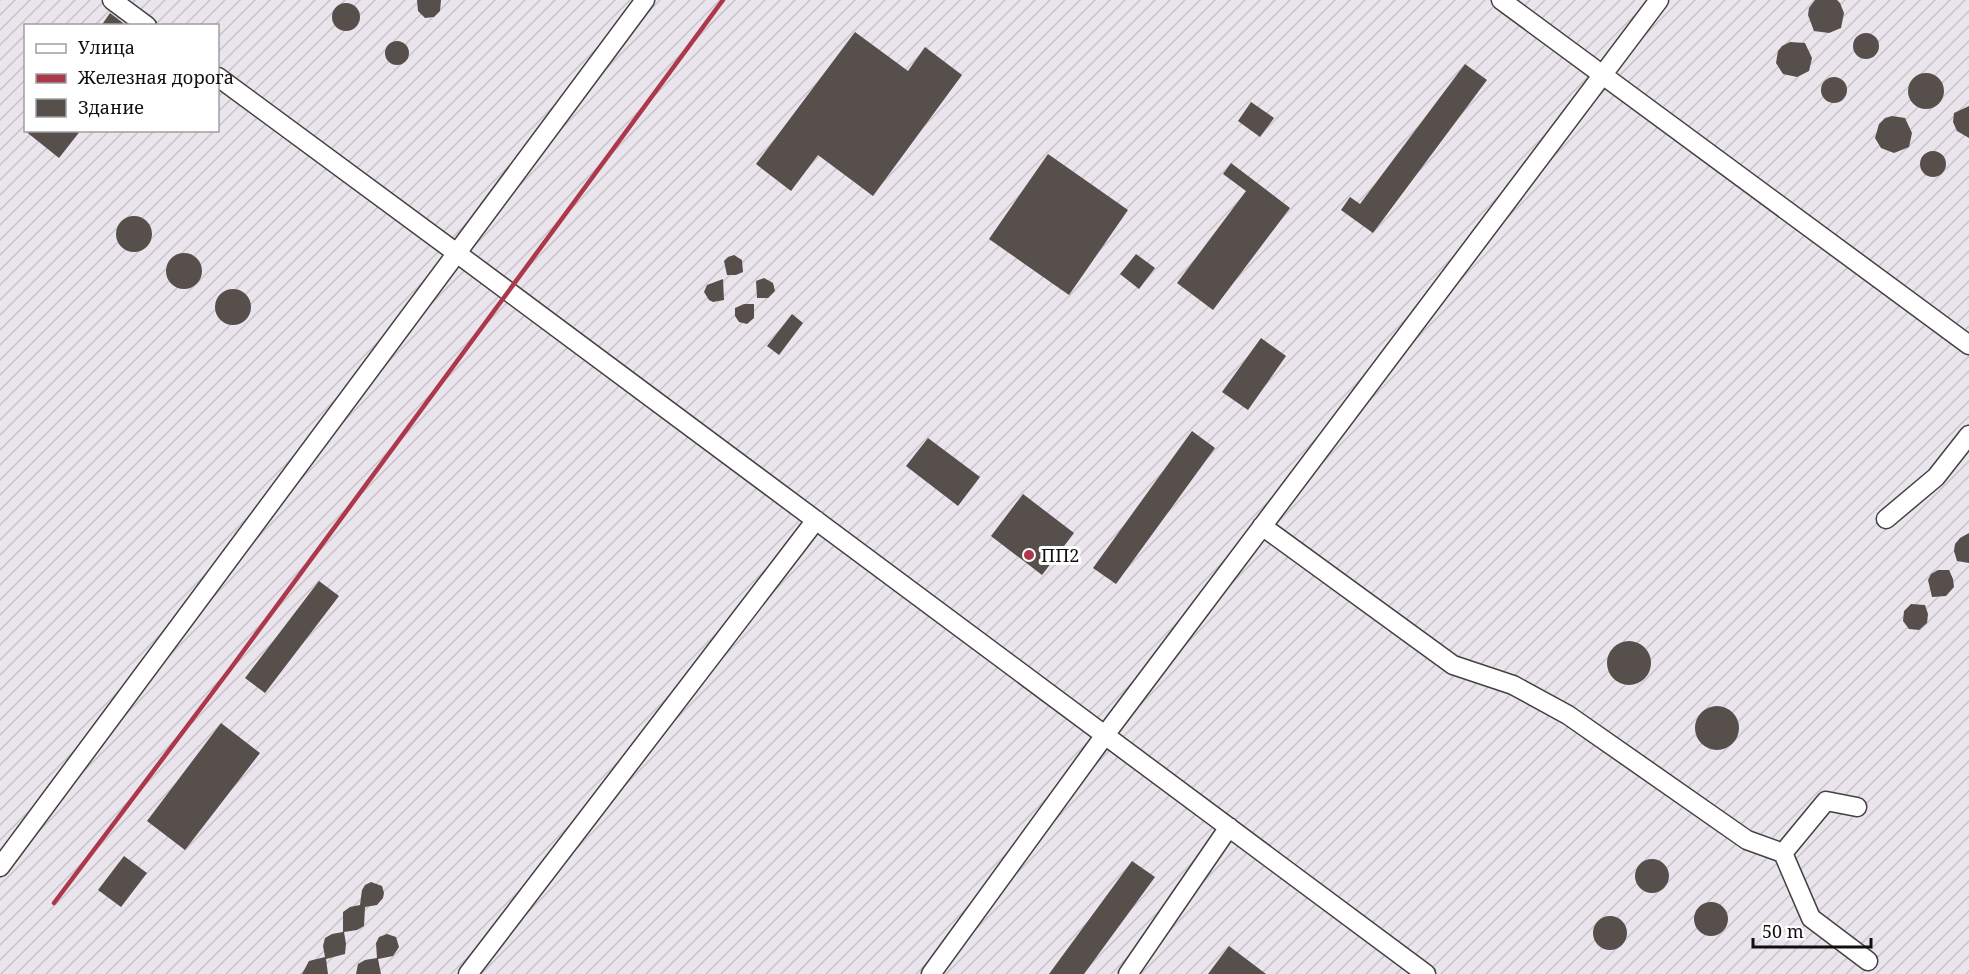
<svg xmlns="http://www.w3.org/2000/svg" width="1969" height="974" viewBox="0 0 1969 974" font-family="'Noto Serif',serif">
	<defs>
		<pattern id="industrial-furrows" width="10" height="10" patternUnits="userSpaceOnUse" patternTransform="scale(1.5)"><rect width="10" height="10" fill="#eae4ec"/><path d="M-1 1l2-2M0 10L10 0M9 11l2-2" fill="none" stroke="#c8c2c9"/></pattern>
	</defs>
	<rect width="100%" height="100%" fill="#fdfaf2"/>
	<path fill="url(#industrial-furrows)" fill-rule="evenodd" d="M0,0H1969V974H0ZM26,26H218V130H26Z"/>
	<path fill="#564f4c" d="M417,0H441L440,11L434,17L425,18L418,11Z
		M1815,0H1837L1840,3L1844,13L1841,28L1829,33L1814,31L1808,15L1809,8Z
		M332 17a14 14 0 1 1 28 0a14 14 0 1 1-28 0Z
		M110,13L127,26H101Z
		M855,32L908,71L925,47L962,75L873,196L818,155L791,191L756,164Z
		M1853 46a13 13 0 1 1 26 0a13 13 0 1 1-26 0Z
		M385 53a12 12 0 1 1 24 0a12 12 0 1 1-24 0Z
		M1790,42L1805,43L1812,58L1809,71L1797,77L1783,74L1776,63L1778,51L1782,46Z
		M1465,64L1487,80L1373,233L1341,210L1350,197L1360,204Z
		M1908 91a18 18 0 1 1 36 0a18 18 0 1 1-36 0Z
		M1821 90a13 13 0 1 1 26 0a13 13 0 1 1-26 0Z
		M1251,102L1274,118L1260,137L1238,121Z
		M1969,106V138L1957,131L1953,122L1954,113Z
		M1892,116L1905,118L1912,133L1909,147L1894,153L1881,148L1875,138L1879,124L1885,118Z
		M24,130H81L59,158Z
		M1920 164a13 13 0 1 1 26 0a13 13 0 1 1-26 0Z
		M1048,154L1128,210L1069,295L989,239Z
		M1231,163L1290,208L1213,310L1177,283L1246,191L1223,174Z
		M116 234a18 18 0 1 1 36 0a18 18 0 1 1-36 0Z
		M166 271a18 18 0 1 1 36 0a18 18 0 1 1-36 0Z
		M1136,254L1155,268L1139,289L1120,274Z
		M734,255L742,260L743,272L736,275H727L724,261L728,257Z
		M764,278L773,283L775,291L768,298H757L756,281Z
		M723,279L724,300L713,302L709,300L704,292L707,285Z
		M215 307a18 18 0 1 1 36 0a18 18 0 1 1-36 0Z
		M744,304H754V318L747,324L739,322L735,316V308Z
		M792,314L803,323L779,355L767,346Z
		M1261,338L1286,356L1248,410L1222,392Z
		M1192,431L1215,448L1116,584L1093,568Z
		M928,438L980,477L958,506L906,466Z
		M1023,494L1074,533L1042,575L991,536Z
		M1969,533V563L1957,561L1954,551L1955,544L1960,538Z
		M1938,570H1949L1953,579L1954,587L1946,596L1932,597L1928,580L1931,574Z
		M319,581L339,596L265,693L245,678Z
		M1911,604L1925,605L1928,614L1927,623L1919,630L1909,629L1903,621L1904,611Z
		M1607 663a22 22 0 1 1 44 0a22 22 0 1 1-44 0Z
		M1695 728a22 22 0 1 1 44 0a22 22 0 1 1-44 0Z
		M221,723L260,753L185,850L147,821Z
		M124,856L147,873L121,907L98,890Z
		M1635 876a17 17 0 1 1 34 0a17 17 0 1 1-34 0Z
		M1132,861L1155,877L1084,974H1049Z
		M371,882L382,886L384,893L383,898L377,905L365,907L364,926L357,930L344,932L346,944L345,954L326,959L328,974H302L309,961L325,957L323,946L325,938L332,934L343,932V912L350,907L360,905L362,890L365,885Z
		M1694 919a17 17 0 1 1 34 0a17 17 0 1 1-34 0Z
		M1593 933a17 17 0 1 1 34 0a17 17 0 1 1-34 0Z
		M387,934L396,937L399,947L393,956L378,959L381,974H356L358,964L365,960L377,958L376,943L379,937Z
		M1229,946L1266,974H1208Z"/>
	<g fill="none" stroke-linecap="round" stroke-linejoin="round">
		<defs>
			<path id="minor" d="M112,0L147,26
				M1501,0L1969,345
				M218,77L458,254L1426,974
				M1886,519L1936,477L1969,435
				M1262,526L1453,665L1513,685L1568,715L1747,840L1783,853L1826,801L1857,807
				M1783,853L1811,918L1868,961
				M0,867L645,0
				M468,974L816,520
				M931,974L1105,735L1659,0
				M1128,974L1229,827"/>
		</defs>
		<use href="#minor" stroke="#424242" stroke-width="21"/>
		<use href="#minor" stroke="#fff" stroke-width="18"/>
		<path stroke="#ad384b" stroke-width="4.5" d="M54,903L231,668L723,0"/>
	</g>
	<circle fill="#ad384b" stroke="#fff" stroke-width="2" cx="1029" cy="555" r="6"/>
	<g text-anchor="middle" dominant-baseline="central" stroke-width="6" stroke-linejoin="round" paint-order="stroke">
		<g font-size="18" fill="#0f0f0f" stroke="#fff" text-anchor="start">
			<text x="1041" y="555">ПП2</text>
		</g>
	</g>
	<rect x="24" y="24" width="195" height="108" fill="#ffffff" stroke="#9f9f9f" stroke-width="1.5"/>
	<rect x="36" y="44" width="30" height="9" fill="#ffffff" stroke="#9f9f9f" stroke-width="1.5"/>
	<text x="78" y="54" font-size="18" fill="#0f0f0f">Улица</text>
	<rect x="36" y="74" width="30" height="9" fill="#ad384b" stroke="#9f9f9f" stroke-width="1.5"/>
	<text x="78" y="84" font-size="18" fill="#0f0f0f">Железная дорога</text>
	<rect x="36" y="99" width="30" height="18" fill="#564f4c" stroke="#9f9f9f" stroke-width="1.5"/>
	<text x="78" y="114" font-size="18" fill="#0f0f0f">Здание</text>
	<path d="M1753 938v9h118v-9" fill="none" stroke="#0f0f0f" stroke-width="3"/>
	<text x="1762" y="938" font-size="18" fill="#0f0f0f" stroke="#ffffff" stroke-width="4.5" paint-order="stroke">50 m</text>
</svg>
